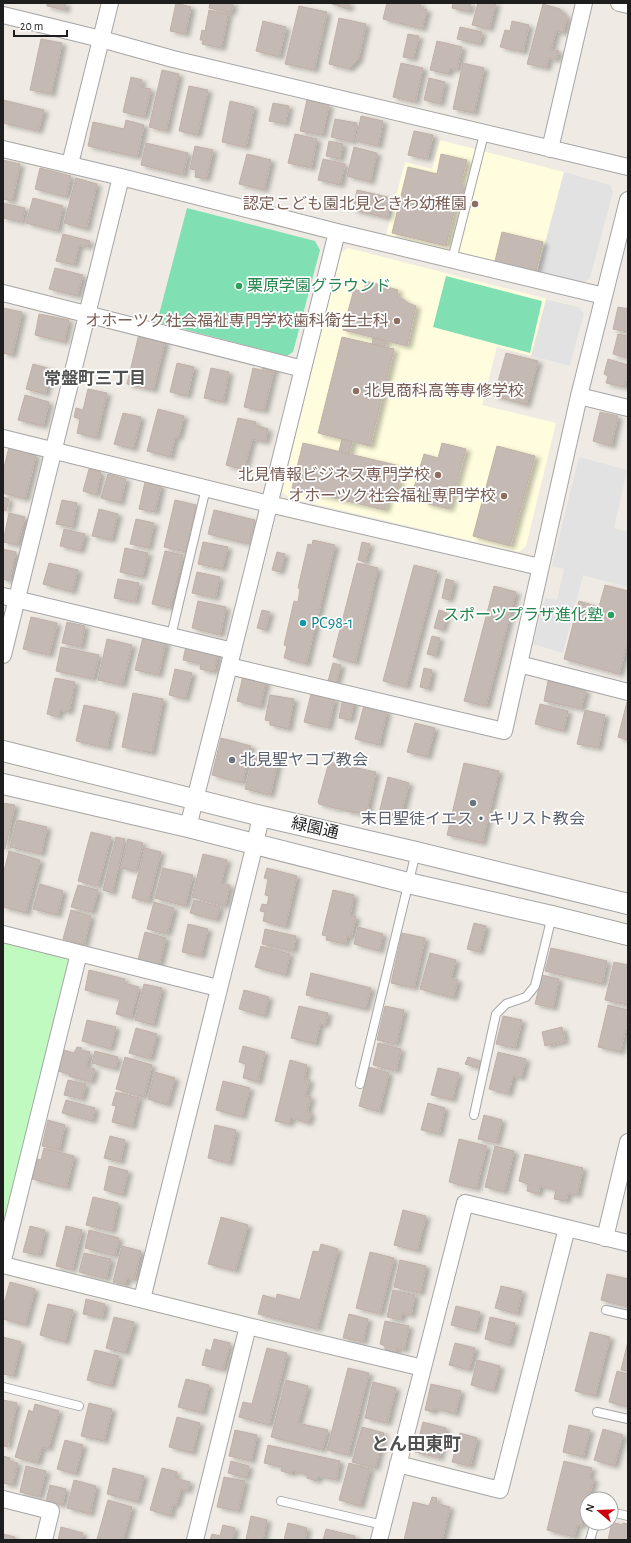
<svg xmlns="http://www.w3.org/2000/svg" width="631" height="1543" viewBox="0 0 631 1543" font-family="'Alegreya Sans','Noto Sans JP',sans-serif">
	<defs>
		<filter id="shadow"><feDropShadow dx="4.5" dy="2.5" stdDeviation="2" flood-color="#0004"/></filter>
	</defs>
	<rect width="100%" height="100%" fill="#efebe4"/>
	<path fill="#fffddd" d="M440,140L564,172L537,274L386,235L405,162L432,169Z
		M348,248L579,307L584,314L570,366L497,347L482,405L556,423L526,546L519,552L290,498L282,492L341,253Z"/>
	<path fill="#c0fac0" d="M3,943L66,959L69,964L3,1225Z"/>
	<path fill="#81dfb4" d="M187,208L315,241L320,250L293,352L287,356L157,322Z
		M446,276L542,301L530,353L433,327Z"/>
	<path fill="#e2e2e2" d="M564,172L610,185L613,192L590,278L582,284L537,274Z
		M546,299L579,307L584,314L570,366L531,356Z
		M579,457L627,470L614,528L628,532V587L583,575L563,653L533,644L545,598L557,600L564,569L552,566Z"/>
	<path fill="#c4bab3" stroke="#c1b0a6" filter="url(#shadow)" d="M47,3H66L65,10L47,6Z
		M176,3L191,7L185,34L170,31Z
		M210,3H233L231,13L209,8Z
		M329,3H350L348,9Z
		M387,3H421L420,8L427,10L422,29L383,19Z
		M453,3H471L469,12L452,8Z
		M478,3H496L489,29L472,25Z
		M543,4L560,9L567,18L563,33L556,31L551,49L559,51L556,60L549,58L546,68L527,64Z
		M299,6L327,12L314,70L285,64Z
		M209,10L228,14L221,48L202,44L203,40H200L202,30L205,31Z
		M339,18L366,24L358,60L349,69L329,64Z
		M263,21L286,27L279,57L256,51Z
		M512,21L529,25L523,52L500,47L505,30L510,31Z
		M460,27L482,32L479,44L457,39Z
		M408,34L419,36L413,59L403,57Z
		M41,39L62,43L51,94L30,90Z
		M437,41L462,47L457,70L450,68L448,74L430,70Z
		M401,63L423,68L415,102L393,97Z
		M463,63L484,68L474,113L453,109Z
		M162,70L179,74L166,131L149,127Z
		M131,77L142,80L140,87L151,89L144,117L123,112Z
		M429,78L445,82L440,104L424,100Z
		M189,86L208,90L197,135L179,131Z
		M3,100L44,110L38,131L3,123Z
		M307,100L329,105L322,135L300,131Z
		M230,101L254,107L246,147L222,142Z
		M273,103L289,106L285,124L269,121Z
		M361,116L383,121L378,146L356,141Z
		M335,119L357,123L353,142L331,137Z
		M126,120L144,125L137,157L88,146L93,122L124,129Z
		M414,131L433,135L427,159L408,155Z
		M295,134L317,139L311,168L288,163Z
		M329,141L343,144L340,159L326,156Z
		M146,143L188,153L183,175L141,165Z
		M195,146L213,150L206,179L195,177L196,170L190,169Z
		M354,147L377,153L370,182L347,176Z
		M247,154L271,160L264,190L239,184Z
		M441,154L467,160L461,182L463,186L464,194L460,201L456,203L446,246L392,233L408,167L437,174Z
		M323,159L345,164L340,185L318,180Z
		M3,160L20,164L12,201L3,199Z
		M40,168L71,176L66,197L35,189Z
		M76,178L97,184L86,229L64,223Z
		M357,190L392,198L387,218L353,210Z
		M33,198L63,206L57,231L26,223Z
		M3,203L25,208L22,222L3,218Z
		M502,232L543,242L536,272L495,261Z
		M63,234L90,241L88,247L79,245L74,265L56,261Z
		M55,268L83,275L77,296L49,289Z
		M366,281L398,290L397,296L403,299L408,303L416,306L407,346L343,330L354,289L364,292Z
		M618,307L628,309V332L613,329Z
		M3,308L22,312L12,355L3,353Z
		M39,314L69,320L64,342L35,335Z
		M139,334L165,341L153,390L127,384Z
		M618,334L628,336V358L613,354Z
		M342,337L394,349L370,446L318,433Z
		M373,338L386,341L384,347L372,344Z
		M506,353L538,361L526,405L494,396Z
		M608,359L628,365V371L624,387L606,383L608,376L604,374Z
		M177,363L194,367L187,396L170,392Z
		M264,363L276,366L274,372L262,369Z
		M33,364L51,369L45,394L26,389Z
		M211,368L229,372L223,402L204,398Z
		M253,368L273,373L264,411L244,407Z
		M88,389L107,393L96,438L77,433L80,419L74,417L76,408L83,410Z
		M25,395L49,402L43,426L18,420Z
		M158,409L184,416L178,438L175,437L170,457L147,451Z
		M600,412L618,416L611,446L593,441Z
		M123,413L141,417L133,449L114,444Z
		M238,418L256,422L255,425L268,429L265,442L252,439L244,470L226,465Z
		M342,439L352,442L349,454L339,451Z
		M303,443L396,465L393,479L400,480L396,494L389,493L385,510L292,488Z
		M442,443L466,449L449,509L425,503L427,495L413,491L424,454L438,458Z
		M497,446L535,456L510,546L473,536Z
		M9,447L36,455L25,499L3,493V472Z
		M89,469L101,472L96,495L83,491Z
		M108,474L126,479L120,503L101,498Z
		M145,482L161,485L155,512L139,509Z
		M3,497L9,499L6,511L3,510Z
		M62,500L77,503L72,527L56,524Z
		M175,500L196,505L186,552L164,547Z
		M99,509L118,514L111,540L92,536Z
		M214,510L255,520L249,544L208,534Z
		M9,513L25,517L17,545L3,542Z
		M136,519L154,523L148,548L130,544Z
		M64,529L85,534L80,551L60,546Z
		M313,540L335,545L306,664L284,658L287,646L284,645L294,601L298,602L300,589L298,588L308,544L312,545Z
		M203,542L228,547L222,569L198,564Z
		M362,542L370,544L365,562L358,560Z
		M125,548L148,553L142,577L120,572Z
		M3,549L16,552L9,581L3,579Z
		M165,551L183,555L170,608L152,604Z
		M277,552L285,554L280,572L272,570Z
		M49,563L78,570L72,592L43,584Z
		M357,563L378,568L355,663L333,657Z
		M414,565L437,571L406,687L383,681Z
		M197,572L220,577L215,598L192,593Z
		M118,579L139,583L135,602L114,598Z
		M446,579L454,581L449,600L442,598Z
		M605,585L628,591V640L619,674L564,659L579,601L599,607Z
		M494,586L516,592L486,706L464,701Z
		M198,601L226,607L220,635L192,628Z
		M262,610L270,612L265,630L257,628Z
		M439,610L447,612L442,630L434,628Z
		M31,617L57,623L49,655L23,649Z
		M67,622L85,626L81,647L62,643Z
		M432,636L440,638L435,656L427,654Z
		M143,637L166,642L158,675L135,670Z
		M107,639L132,645L122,685L98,680Z
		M186,646L218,653L214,672L200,669L201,664L183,660Z
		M61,647L99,655L93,679L56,671Z
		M333,663L341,665L336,683L328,681Z
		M424,668L432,670L428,689L420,687Z
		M175,669L192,673L185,699L169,695Z
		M243,676L266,681L260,707L237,701Z
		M55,678L75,682L69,712L60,710L58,717L47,714Z
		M548,681L586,690L581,709L544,701Z
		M133,693L163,699L152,753L122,747Z
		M311,694L335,699L328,728L304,722Z
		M270,695L294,699L288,729L270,725V721L265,720Z
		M343,698L354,701L350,720L339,718Z
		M627,702H628V740L618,737Z
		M540,704L568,711L563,731L535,724Z
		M84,705L115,712L107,748L76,741Z
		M364,705L387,711L379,745L355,739Z
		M585,710L605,715L598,748L577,744Z
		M415,723L435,728L427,757L407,752Z
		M221,738L251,746L242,783L212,775Z
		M253,756L278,761L270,795L245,789Z
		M329,762L376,772L367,811L358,813L346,811L344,808L338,809L319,804L318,802Z
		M464,763L499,771L482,843L447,835Z
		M388,777L409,783L400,818L379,813Z
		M3,803L15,805L5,849L3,848Z
		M17,820L47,827L41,854L10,847Z
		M91,832L111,837L98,886L78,881Z
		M116,837L125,839L112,893L103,890Z
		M128,839L143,843L136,871L121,868Z
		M145,848L161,852L148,902L132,898Z
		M9,851L40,860L26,913L3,907V875Z
		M203,854L227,860L221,883L230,885L225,906L192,897Z
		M163,868L193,875L185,906L155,898Z
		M267,868L297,876L285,927L263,921L265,912L260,911L262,904L267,905L269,896L265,895L268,879L264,878Z
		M40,884L63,891L57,915L33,909Z
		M78,885L98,890L92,912L71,907Z
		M333,890L354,895L350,915L356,917L351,937L347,936L345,944L326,940L327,936L322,935Z
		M194,900L220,907L216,920L190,913Z
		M154,902L174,908L167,934L147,929Z
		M71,910L91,916L84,945L63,939Z
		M474,923L486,926L479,952L467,949Z
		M188,924L208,929L201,956L182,952Z
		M358,927L383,934L379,951L354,944Z
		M265,929L296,936L293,951L262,944Z
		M145,932L166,938L159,965L138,960Z
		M402,933L425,938L414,988L391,983Z
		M261,946L290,954L285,975L255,967Z
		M551,948L607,961L602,984L545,971Z
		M430,953L456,960L451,978L458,980L453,998L420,989Z
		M614,962L628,965V1005L605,1000Z
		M89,970L125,979L124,983L139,987L131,1018L116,1014L120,999L85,990Z
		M311,973L371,988L365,1009L306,995Z
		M542,975L559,979L553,1008L535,1004Z
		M144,984L162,988L153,1025L135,1020Z
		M244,990L269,997L264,1016L239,1009Z
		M608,1005L628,1010V1019L620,1052L598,1047Z
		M299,1006L328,1013L325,1025L320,1024L315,1044L291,1038Z
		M385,1006L404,1010L396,1044L377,1040Z
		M503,1016L522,1020L515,1048L496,1044Z
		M87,1020L116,1027L110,1049L82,1041Z
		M562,1027L565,1041L545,1046L542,1032Z
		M136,1028L157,1034L150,1059L129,1053Z
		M378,1043L401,1049L396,1071L373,1065Z
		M243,1046L265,1052L258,1082L243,1078L246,1064L239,1062Z
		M77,1047L82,1048L81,1050L90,1052L86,1067L95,1069L91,1082L69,1076V1074L58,1071L64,1050L74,1053Z
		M95,1051L118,1057L115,1069L92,1063Z
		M498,1052L526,1059L521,1078L513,1076L508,1094L489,1089Z
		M125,1057L152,1065L144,1097L116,1089Z
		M468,1057L483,1062L482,1069L465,1064Z
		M290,1060L307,1065L304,1079L310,1080L305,1096L311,1097L307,1112L311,1113L308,1123L291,1118L289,1124L275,1121Z
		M369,1067L389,1073L379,1112L359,1106Z
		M438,1068L459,1073L452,1100L431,1095Z
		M155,1072L175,1078L167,1105L148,1099Z
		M68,1080L86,1084L82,1099L64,1095Z
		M223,1081L250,1088L242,1117L216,1110Z
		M116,1092L139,1098L132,1127L112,1122L116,1106L112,1105Z
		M66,1100L95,1108L92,1121L62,1113Z
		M428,1103L445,1108L439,1134L421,1130Z
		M484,1115L502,1120L496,1143L478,1139Z
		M48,1120L65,1125L59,1150L42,1146Z
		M215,1125L236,1130L229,1163L208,1158Z
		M110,1136L125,1140L120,1162L104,1158Z
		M459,1139L487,1146L476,1189L449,1182Z
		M495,1146L514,1151L504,1192L485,1187Z
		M44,1148L74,1156L66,1188L32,1179L37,1159L41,1160Z
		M525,1154L583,1168L577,1195L568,1193L566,1201L554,1199L556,1190L540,1186L538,1194L527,1191L528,1184L519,1181Z
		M109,1166L128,1171L122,1195L104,1190Z
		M93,1197L118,1203L112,1231L86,1225Z
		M403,1210L426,1216L417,1251L394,1245Z
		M221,1217L248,1225L235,1271L208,1264Z
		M30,1226L45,1230L39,1255L23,1252Z
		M66,1226L82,1230L72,1270L56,1266Z
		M89,1230L119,1238L115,1256L85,1248Z
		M321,1244L338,1249L317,1329L258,1314L263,1295L276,1299L277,1294L300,1300L313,1251L319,1252Z
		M122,1246L141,1251L134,1280L127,1278L125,1285L113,1282Z
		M370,1252L394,1258L380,1314L356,1308Z
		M84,1253L111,1259L106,1279L79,1272Z
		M400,1260L426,1266L420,1293L394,1287Z
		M607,1274L628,1279V1307L601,1300Z
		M10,1282L35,1289L25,1325L3,1319V1307Z
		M501,1286L522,1291L517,1314L495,1308Z
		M393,1290L415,1295L411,1315L402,1313L401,1320L387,1317Z
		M86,1299L105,1304L102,1318L83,1314Z
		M48,1304L73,1310L65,1342L40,1335Z
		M456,1306L480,1312L475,1331L451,1325Z
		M349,1314L368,1319L363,1342L343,1338Z
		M114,1317L134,1322L125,1353L106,1348Z
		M490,1317L515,1323L509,1345L485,1339Z
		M385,1321L409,1326L404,1350L396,1348V1352L385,1350V1346L380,1344Z
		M590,1332L610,1337L595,1396L575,1391Z
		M3,1337L21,1342L13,1376L3,1374Z
		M214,1339L230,1343L223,1370L202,1365L206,1349L211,1351Z
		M628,1341V1371L621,1370Z
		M455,1343L475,1348L469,1370L449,1365Z
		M267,1348L287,1353L269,1425L239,1417L243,1402L252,1404Z
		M95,1350L119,1356L111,1386L87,1380Z
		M477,1360L500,1366L493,1391L471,1385Z
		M348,1368L369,1373L348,1455L327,1450Z
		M617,1371L628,1374V1407L609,1402Z
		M186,1379L209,1385L202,1413L178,1407Z
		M286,1380L308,1386L298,1423L328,1430L322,1450L271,1437Z
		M373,1382L396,1388L387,1423L365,1418Z
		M431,1384L461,1391L455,1414L434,1408L433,1412L425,1410Z
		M3,1400L17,1403L7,1447L3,1446Z
		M89,1403L112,1409L104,1441L81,1436Z
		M35,1404L59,1411L48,1449L42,1447L37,1463L15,1457L29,1410L33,1412Z
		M177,1417L200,1423L192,1453L169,1447Z
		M423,1422L446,1428L439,1458L415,1452Z
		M569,1425L590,1430L583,1457L563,1452Z
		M362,1427L384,1433L375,1468L352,1462Z
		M603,1429L623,1435L614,1466L594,1460Z
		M235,1430L257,1435L251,1461L229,1456Z
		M460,1433L477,1438L470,1466L452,1462Z
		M65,1440L83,1445L75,1474L57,1469Z
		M268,1445L340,1461L336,1480L318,1476L317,1481L307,1478V1475L293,1471L292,1474L281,1471L282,1467L264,1463Z
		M3,1456L10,1458L9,1461L18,1463L12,1485L3,1483Z
		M231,1461L249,1466L246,1478L228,1473Z
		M564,1461L592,1468L589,1478L594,1479L590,1493H588L582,1526L577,1525L574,1537L547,1530Z
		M349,1463L370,1469L360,1506L339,1500Z
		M26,1466L46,1471L39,1497L20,1492Z
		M113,1468L144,1476L137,1502L107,1494Z
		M162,1468L177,1472L175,1478L190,1482L187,1491L181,1489L176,1505L173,1504L170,1516L150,1510Z
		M224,1477L245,1481L238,1511L217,1507Z
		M74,1480L96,1486L90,1514L67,1508Z
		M50,1485L66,1489L62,1505L46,1501Z
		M432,1497L437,1498L436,1503L450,1507L442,1540H404L413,1502L429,1506Z
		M108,1500L132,1507L123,1540L97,1539Z
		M251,1516L267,1520L263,1540L246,1539Z
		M612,1522L622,1525L623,1523L628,1524V1540H608Z
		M288,1523L307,1528L305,1539L309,1540H284Z
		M223,1525L235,1528L232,1540H210L212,1534L220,1536Z
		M61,1527L83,1533L81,1540H58Z
		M326,1529L355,1536L354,1540H323Z
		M3,1534L15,1537L14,1540H3Z"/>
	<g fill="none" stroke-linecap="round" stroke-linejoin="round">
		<defs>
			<path id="service" d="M452,260L484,134
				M171,636L206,488
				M360,1084L416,852
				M474,1115L496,1014L506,1004L526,997L535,986L552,916
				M606,1310L628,1315
				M3,1387L79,1406
				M597,1412L628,1419
				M281,1501L383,1525
				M611,1512L628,1516
				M590,1540L595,1523"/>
			<path id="minor" d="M619,3L628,5
				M3,15L101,39L173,59L628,167
				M3,149L121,177L337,232L604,296
				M550,149L584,3
				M70,164L110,3
				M3,293L303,369
				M579,396L628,408
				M3,438L269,504L540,567
				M3,596L233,651
				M3,655L121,177
				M519,664L628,692
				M229,666L504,731L579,396L628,200
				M188,827L229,666L337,232
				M3,934L218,988
				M605,1238L628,1142
				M3,1260L79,953
				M3,1265L248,1326L423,1368
				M142,1299L255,844L261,816
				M398,1464L500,1490L567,1228
				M3,1499L51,1511L44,1540
				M195,1540L248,1326
				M379,1540L465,1203L628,1243"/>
			<path id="tertiary" d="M3,751L261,816L416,852L628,904
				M3,784L188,827L408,883L552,916L628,935"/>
		</defs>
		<use href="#service" stroke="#a5a5a5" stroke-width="10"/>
		<use href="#minor" stroke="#a5a5a5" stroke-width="18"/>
		<use href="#tertiary" stroke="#a5a5a5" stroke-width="22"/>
		<use href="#service" stroke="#fff" stroke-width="8"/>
		<use href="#minor" stroke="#fff" stroke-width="16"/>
		<use href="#tertiary" stroke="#fff" stroke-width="20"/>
	</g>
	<g fill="#8d6e63" stroke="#fff" stroke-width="1.5">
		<circle cx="475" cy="204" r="4"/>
		<circle cx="397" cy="321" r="4"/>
		<circle cx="356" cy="391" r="4"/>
		<circle cx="438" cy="475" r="4"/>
		<circle cx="504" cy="496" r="4"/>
	</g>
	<g fill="#2e9e5b" stroke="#fff" stroke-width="1.5">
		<circle cx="239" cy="286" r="4"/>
		<circle cx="611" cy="615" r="4"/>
	</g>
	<circle fill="#0f9aa8" stroke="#fff" stroke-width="1.5" cx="303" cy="623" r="4"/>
	<g fill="#6b7280" stroke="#fff" stroke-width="1.5">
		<circle cx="232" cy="760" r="4"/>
		<circle cx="473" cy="803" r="4"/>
	</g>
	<g text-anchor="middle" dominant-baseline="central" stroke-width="3.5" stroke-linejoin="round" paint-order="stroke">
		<g font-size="16" fill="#785e54" stroke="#fff" text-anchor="end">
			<text x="467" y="204">認定こども園北見ときわ幼稚園</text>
			<text x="389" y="321">オホーツク社会福祉専門学校歯科衛生士科</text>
			<text x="364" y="391" text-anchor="start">北見商科高等専修学校</text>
			<text x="430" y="475">北見情報ビジネス専門学校</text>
			<text x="496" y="496">オホーツク社会福祉専門学校</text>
		</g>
		<g font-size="16" fill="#27864d" stroke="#fff" text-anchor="start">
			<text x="247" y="286">栗原学園グラウンド</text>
			<text x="603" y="615" text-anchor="end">スポーツプラザ進化塾</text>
		</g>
		<g font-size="16" fill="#0d838f" stroke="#fff" text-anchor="start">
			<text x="311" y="623">PC98-1</text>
		</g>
		<g font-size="16" fill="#5b616d" stroke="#fff" text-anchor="start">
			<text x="240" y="760">北見聖ヤコブ教会</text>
			<text x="473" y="819" text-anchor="middle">末日聖徒イエス・キリスト教会</text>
		</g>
		<g font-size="16" fill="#1e1e1e" stroke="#fff">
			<text transform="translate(315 828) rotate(13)">緑園通</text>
		</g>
		<g font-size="17" font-weight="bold" fill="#515151" stroke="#fff">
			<text x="95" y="378">常盤町三丁目</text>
		</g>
		<g font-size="18" font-weight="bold" fill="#515151" stroke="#fff">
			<text x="416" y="1445">とん田東町</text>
		</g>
	</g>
	<rect width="631" height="1543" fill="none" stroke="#1e1e1e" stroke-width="8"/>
	<g transform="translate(599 1511) rotate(289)"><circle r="19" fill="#ffffff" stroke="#a5a5a5"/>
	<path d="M0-3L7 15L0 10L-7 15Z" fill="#cc000f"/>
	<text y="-6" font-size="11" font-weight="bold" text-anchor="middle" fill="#1e1e1e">N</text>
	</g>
	<path d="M14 30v6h53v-6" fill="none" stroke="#1e1e1e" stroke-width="2"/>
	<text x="20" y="30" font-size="12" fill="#1e1e1e" stroke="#ffffff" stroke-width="3" paint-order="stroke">20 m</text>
</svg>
